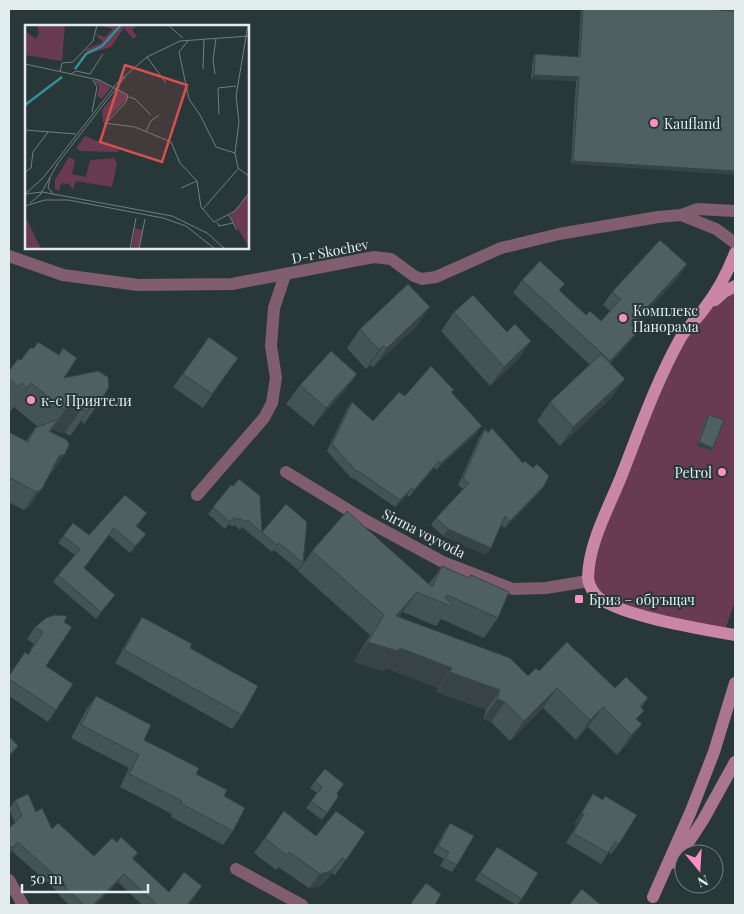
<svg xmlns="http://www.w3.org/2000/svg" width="744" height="914" viewBox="0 0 744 914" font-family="'Playfair Display',serif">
	<rect width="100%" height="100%" fill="#283738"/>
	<path fill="#683b51" d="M735,286V601L724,633L602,601L589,566L657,387L703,310Z"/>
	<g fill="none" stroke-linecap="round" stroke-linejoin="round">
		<path stroke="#805e6d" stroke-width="12" d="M681,215L716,229L735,243
			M9,256L63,275L138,285L232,284L374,257L391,259L414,276L422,279L436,277L501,248L559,234L658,217L681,215L697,209L735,211
			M286,472L363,519L443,562L513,589L546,588L588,581
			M197,495L264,418L272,403L276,378L271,346L274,308L285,275
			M236,869L302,905
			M9,880L23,905"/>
		<path stroke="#aa758d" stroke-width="12" d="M675,863L703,820L735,762
			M653,897L691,811L714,752L735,683"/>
		<path stroke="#ca86a6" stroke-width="12" d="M735,253C727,274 717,292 704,309C697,319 686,328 680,339C656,382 639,431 621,477C608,509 589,543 588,577C588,583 592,590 595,594C611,615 707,630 735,635
			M715,300L724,292L735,286"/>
	</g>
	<path fill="#445353" d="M581,9H704L571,164L576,81L531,79L533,58L535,54L578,57Z
		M687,264L678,278L633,326L638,331L628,344L610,364L625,379L611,398L560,446L537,421L550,402L590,365L513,293L522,280L560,291L586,315L601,321L610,311L603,305L612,292Z
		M454,312L518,360L490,386L441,331Z
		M417,326L373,367L370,365L366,369L347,348L360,329Z
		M209,337L238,358L203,408L173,387Z
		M9,371L64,378L98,371L101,400L84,424L81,421L70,436L65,433H61L52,429L50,432L65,454L52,472L50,473L29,507L24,510L9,502V432L26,441L35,428L38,427L14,407L10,412H9Z
		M357,374L343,393L313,426L286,404L300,385Z
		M452,393L477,433L436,470L434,468L409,497L407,495L395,507L353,478L352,479L327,451L347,409L352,402L373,421L405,396Z
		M709,415L713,448L711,451L696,446L706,418Z
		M485,429L544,486L539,493L505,528L501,525L491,548L486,555L443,536L431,525L436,518L463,489L458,485L480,436Z
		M231,485L262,532L286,504L303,563L298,570L274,550L272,552L242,527L240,530L234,525L233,527L229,524L225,529L208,514Z
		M142,520L137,526L146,534L141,541L130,553L109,535L84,568L115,595L96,619L53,582L58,575L75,555L58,543L73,523L89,535Z
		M312,551L429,584L442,566L469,578L471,575L498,618L484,638L441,619L436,626L403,612L399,617L528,676L539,671L615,688L648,698L641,708L637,720L642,724L627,744L617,755L588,727L576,740L543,708L510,741L491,722L483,719L486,710L436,692L438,688L386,668L383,671L354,662L370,635L298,571Z
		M142,617L190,648L242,715L232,729L115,663L133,631Z
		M64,622L46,666L56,710L48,722L9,696V675L28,654L34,644L27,639L35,627Z
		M96,696L144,740L196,774L224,796L233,831L223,845L171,817L172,814L120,787L129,768L71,738L86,710Z
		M315,781L337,793L338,797L322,820L306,808L317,793L310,788Z
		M593,794L619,844L611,854L609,852L601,864L566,843L577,825L574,824Z
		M15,800L36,812L52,829L94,856L117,842L138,853L133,859L169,892L196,895L188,905H142L118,882L96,905H69L59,895L60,894L12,851L9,854V828L15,823L9,809Z
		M284,811L316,836L365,832L335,875L332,873L321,886L309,888L278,867L276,870L254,853Z
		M450,823L457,865L452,872L440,866L444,859L433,853L445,830Z
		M492,854L522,899L517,905H516L475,880Z"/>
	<path fill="#374344" d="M534,75L579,77L576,81L531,79Z
		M573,161L735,171V175L571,164Z
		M687,264L678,278L622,338L631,325Z
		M430,307L417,326L373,367L387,348Z
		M638,331L628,344L600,374L610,361Z
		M531,341L518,360L490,386L504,367Z
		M383,346L370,365L366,369L379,350Z
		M357,374L343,393L313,426L326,408Z
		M625,379L611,398L560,446L573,427Z
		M31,383L14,407L10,412L27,388Z
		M98,396L81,421L70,436L87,411Z
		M69,405L82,408L65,433H61L52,429L48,434Z
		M482,426L477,433L436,470L441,463Z
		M699,442L713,448L711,451L696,446Z
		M65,454L52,472L46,474L59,456Z
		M439,461L434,468L409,497L414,490Z
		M544,486L539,493L505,528L510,521Z
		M412,488L407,495L395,507L400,500Z
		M42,489L29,507L24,510L36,492Z
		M448,529L491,548L486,555L443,536Z
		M146,534L141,541L130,553L135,546Z
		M417,592L403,612L382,636L396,616Z
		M115,595L110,602L96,619L101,612Z
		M368,642L400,648L452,668L438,688L386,668L383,671L354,662Z
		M450,672L500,690L486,710L436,692Z
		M557,688L543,708L510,741L524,721Z
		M497,699L505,702L491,722L483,719Z
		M603,707L588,727L576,740L590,720Z
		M642,724L627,744L617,755L631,735Z
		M18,746L9,759V755Z
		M581,814H584L577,825L574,824Z
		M18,842L12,851L9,854L12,848Z
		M342,858L321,886L309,888L320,874Z
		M124,874L118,882L96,905H93Z"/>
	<path fill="#4f6061" stroke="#374344" d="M583,9H704L735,11V171L573,161L579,77L534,75L535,54L580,57Z
		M660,240L687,264L631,325L638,331L610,361L522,280L540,261L565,284L559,290L586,315L590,311L601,321L621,299L612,292Z
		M408,284L430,307L387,348L383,346L379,350L360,329Z
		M473,295L507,332L515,324L531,341L504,367L454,312Z
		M209,337L238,358L212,394L183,374Z
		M38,342L59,355L63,348L77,358L64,378L98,371L108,377L109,387L101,400L98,396L87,411L82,408H78L69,405L65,410L31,383L27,388L22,383L19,387L9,379V371L18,359L21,360L30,348H34Z
		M331,351L357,374L326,408L300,385Z
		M601,354L625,379L573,427L550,402Z
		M431,366L454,390L451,392L482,426L441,463L439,461L414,490L412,488L400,500L358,471L357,472L332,444L352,402L373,421L399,392L405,396Z
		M709,415L724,420L713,448L699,442Z
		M59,419L49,431L67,440L69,445L65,454L59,456L42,489L36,492L9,477V432L28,442L35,428Z
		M492,428L523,463L525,461L533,468L537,464L549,476L544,486L510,521L505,516L491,548L448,529L436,518L469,483L463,478L485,429L488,433Z
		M239,479L260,496L262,532L286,504L307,522L303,563L279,543L277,545L247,520L245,522L239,518L238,520L234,517L230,522L213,507L231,485L233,486Z
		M125,495L147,513L136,526L146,534L135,546L114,528L84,568L115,595L101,612L58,575L80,549L63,536L73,523L89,535Z
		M347,511L432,587L442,566L469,578L471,575L509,592L498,618L447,595L445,598L452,604L450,606L417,592L396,616L510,658L528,676L536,668L539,671L567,642L615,688L626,677L648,698L640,706L644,711L636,719L642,724L631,735L603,707L590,720L557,688L524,721L505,702L497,699L500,690L450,672L452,668L400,648L397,651L368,642L384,615L312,551Z
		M55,615L67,616L64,622L72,627L46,666L73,684L56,710L9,679V676L25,652L28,655L43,632L35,627L46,618Z
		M142,617L192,644L190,648L258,686L242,715L124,650Z
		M96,696L151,725L144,740L199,768L196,774L227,790L224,796L245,808L233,831L180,803L182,801L129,774L139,755L81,725Z
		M9,736L18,746L9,755Z
		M325,769L344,784L337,793L338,797L327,813L311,801L322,787L315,781Z
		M28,794L36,812L42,808L52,829L58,823L94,856L112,838L117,842L121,837L138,853L132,858L169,892L184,872L202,886L187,905H157L124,874L93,905H84L65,887L66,886L18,842L12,848L9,844V828L22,816L15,800Z
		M593,794L603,800L605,796L637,815L619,844L615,842L608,853L573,833L584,814H581Z
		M284,811L316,836L336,811L365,832L346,860L342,858L331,871L320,874L289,852L286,855L265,838Z
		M450,823L474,836L457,865L445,859L449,852L438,846Z
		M497,847L538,873L522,899L480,873Z
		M426,883L441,894L435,905H414L411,903Z
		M582,889L601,905H569Z"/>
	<g fill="#fb8fc4" stroke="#283738" stroke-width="2">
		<circle cx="654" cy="123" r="5"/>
		<circle cx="623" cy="318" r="5"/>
		<circle cx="31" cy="400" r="5"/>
		<circle cx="722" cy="472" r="5"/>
		<rect x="574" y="594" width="10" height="10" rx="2.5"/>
	</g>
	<g text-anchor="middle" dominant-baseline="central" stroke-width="4" stroke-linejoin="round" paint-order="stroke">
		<g font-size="14" fill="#e2ecec" stroke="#283738" text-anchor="start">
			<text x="664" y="123">Kaufland</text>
			<text x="633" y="310">Комплекс<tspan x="633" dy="16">Панорама</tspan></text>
			<text x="41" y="400">к-с Приятели</text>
			<text x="712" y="472" text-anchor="end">Petrol</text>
			<text x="589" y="599">Бриз – обръщач</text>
		</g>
		<g font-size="14" fill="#e2ecec" stroke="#283738">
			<text transform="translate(330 251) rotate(-11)">D-r Skochev</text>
			<text transform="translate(424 533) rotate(27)">Sirma voyvoda</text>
		</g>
	</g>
	<g transform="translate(25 25)">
		<rect width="224" height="224" fill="#283738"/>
		<path d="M12,0H40L37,36L0,30V6L11,14L14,8ZM72,0H112L107,5L112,11L108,14L99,3L86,22L62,29L61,24L78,17L70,9L80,12L88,4ZM73,55L86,62L77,74L72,71L74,61L69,56ZM94,64L104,72L78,98L77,85ZM60,111L94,125L93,127L55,126L51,123ZM44,132L50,135L47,149L61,152L65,135L89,133L92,138L87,162L51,156L48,165L44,159L36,158L34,166L30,164V155ZM224,169V222L205,191ZM1,193L16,224L0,222ZM110,203L118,205L114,224H106Z" fill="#683b51"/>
		<path fill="none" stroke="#319198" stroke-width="2.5" d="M50,44L61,29L77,21L96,0M0,80L37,52"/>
		<path fill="none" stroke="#727f80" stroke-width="1" d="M143,0L158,13M223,0L211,71L214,97L210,128L213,143L224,151M163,16L154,27L164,74L175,90L191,122L210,128M122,32L141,58M0,39L74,55L103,70L101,77L83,96M178,44L179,15M35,47L37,38L48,37L68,16L72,0M46,49L51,46L65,49L78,29M190,49L188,35L191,13M104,72L110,74L126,90M67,87L72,62L68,55M194,89L193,63L211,61M79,98L110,102L146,117L155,138L172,156L176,182L189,197L210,186L224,168M0,105L51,109M121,106L126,96L134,90M8,127L23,107M0,147L6,143L8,127M25,153L23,163L28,168M156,163L172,156M1,168L18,153L93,57L122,32L155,16L224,11M0,169L17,167L147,191L182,208L200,224M5,178L15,170L33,138L100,52M0,181L20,175H43L138,193L161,201L190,224M178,184L213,144M204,190L212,205M192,197L194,201L208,198M105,224L111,193M114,224L120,194"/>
		<path fill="#d84f4f" fill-opacity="0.15" stroke="#d84f4f" stroke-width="2.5" d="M100,40L162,60L137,137L75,117Z"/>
		<rect width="224" height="224" fill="none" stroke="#e2ecec" stroke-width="2.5"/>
	</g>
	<rect width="744" height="914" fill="none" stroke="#e2ecec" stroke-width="20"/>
	<g transform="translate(699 869) rotate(162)"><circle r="24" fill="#283738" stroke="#727f80"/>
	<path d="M0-4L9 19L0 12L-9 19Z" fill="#fb8fc4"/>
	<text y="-8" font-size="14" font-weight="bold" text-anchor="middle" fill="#e2ecec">N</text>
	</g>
	<path d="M22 884v8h126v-8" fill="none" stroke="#e2ecec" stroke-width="2.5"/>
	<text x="30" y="884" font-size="15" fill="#e2ecec" stroke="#283738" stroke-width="4" paint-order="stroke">50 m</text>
</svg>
